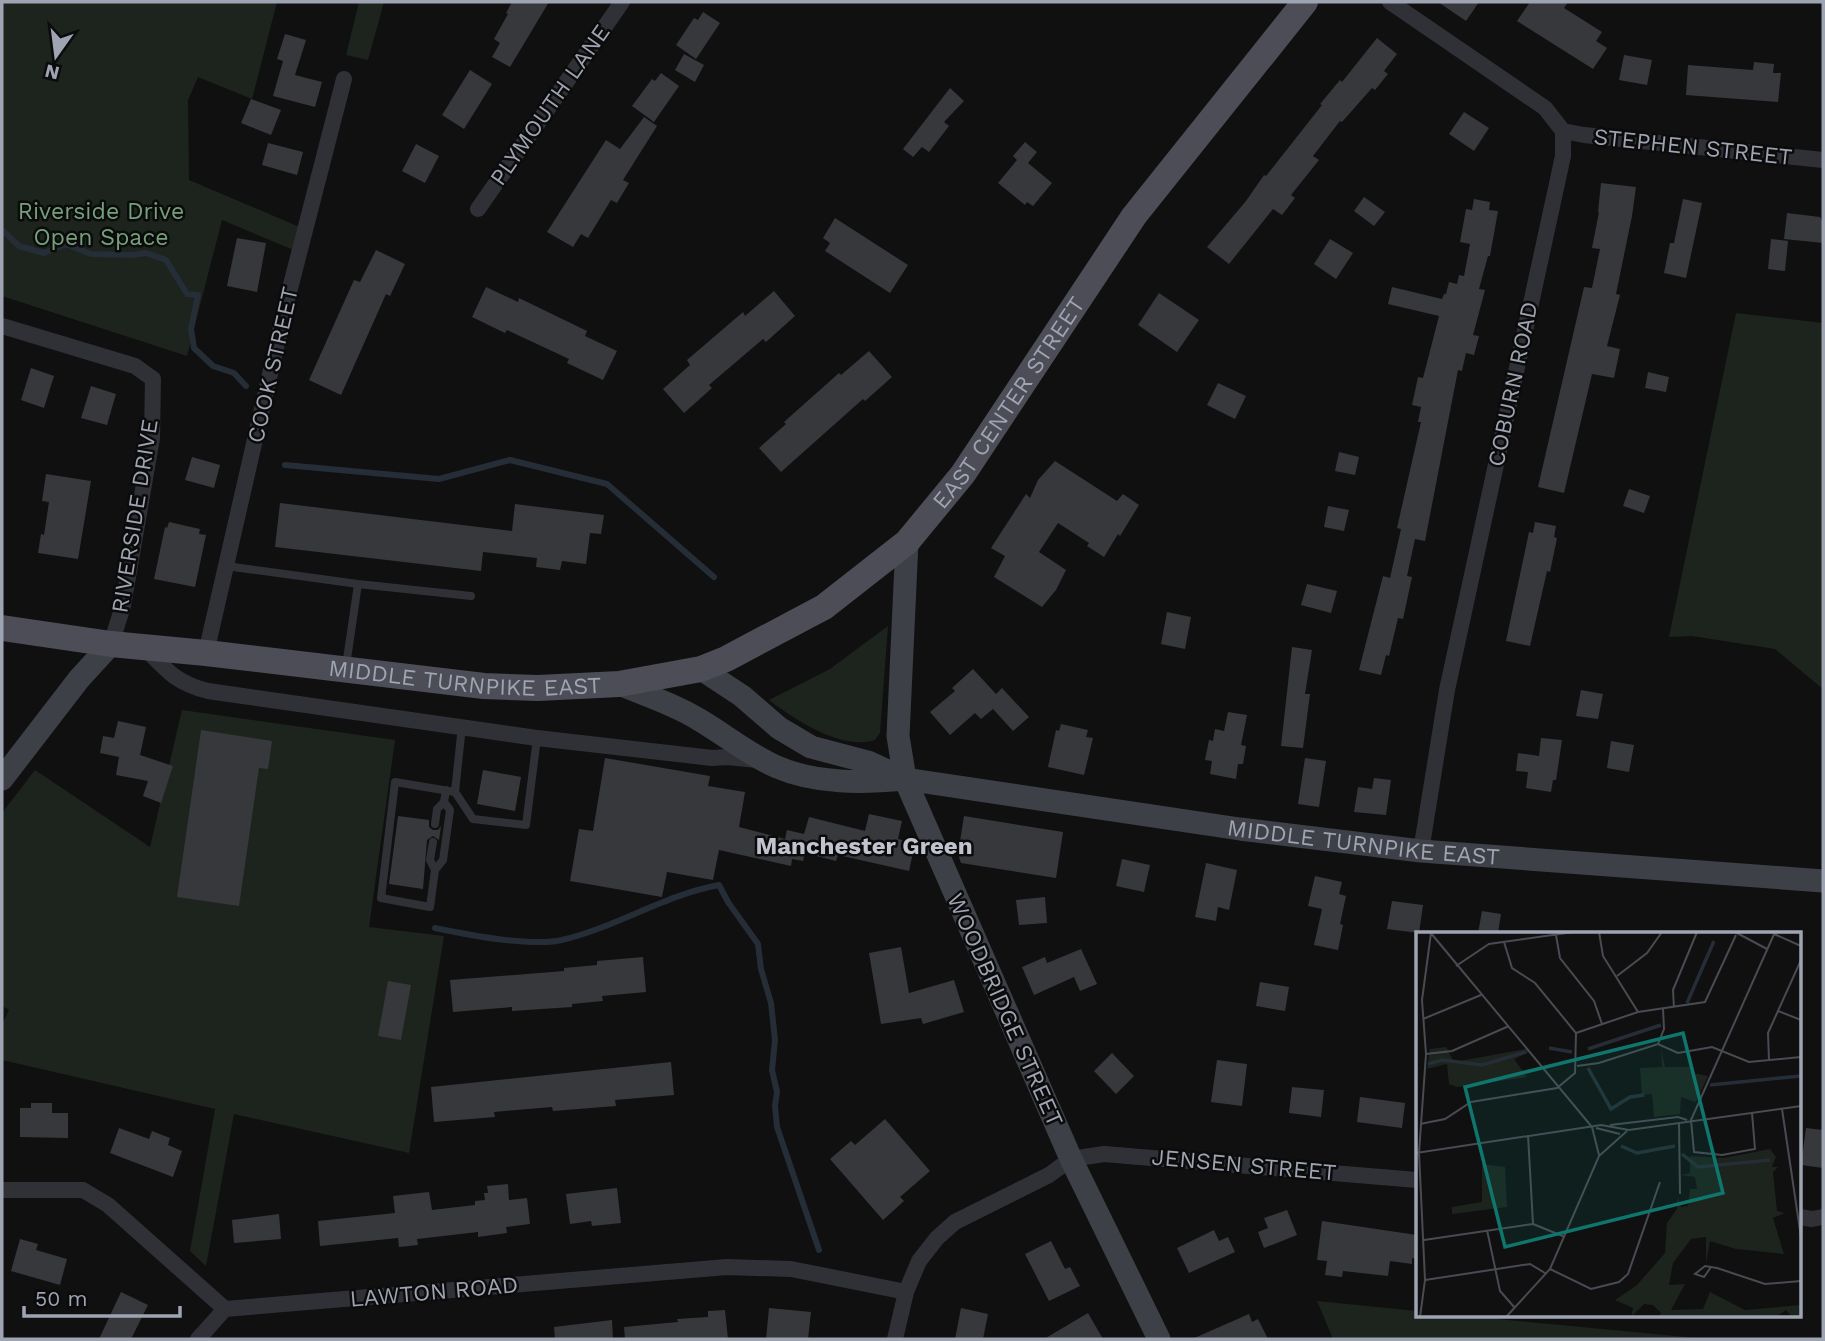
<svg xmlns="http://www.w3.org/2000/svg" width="1825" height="1341" viewBox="0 0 1825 1341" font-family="'Work Sans',sans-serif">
	<rect width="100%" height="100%" fill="#101011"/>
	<path fill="#1c241d" d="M2,2H277L252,99L198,77L188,100L189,180L302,228L296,251L222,220L187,356L2,296Z
		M359,2H384L368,60L346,55Z
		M1736,313L1823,323V689L1775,649L1692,636L1669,637Z
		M888,626L880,733L875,740C841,751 794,719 769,700L830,669Z
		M182,710L395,740L369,927L444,936L409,1153L234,1114L206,1266L190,1251L215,1109L2,1060V1024L9,1010L2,1006V813L35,770L150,847Z
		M1317,1301L1417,1311V1315H1456L1707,1339H1333Z"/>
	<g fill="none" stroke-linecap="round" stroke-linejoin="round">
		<path stroke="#252d36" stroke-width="6" d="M2,230L19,246L44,253L66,244L91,254L132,255L146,253L166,260L187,294L198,295L191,329L194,348L213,366L234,373L246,386
			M285,465L439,479L510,460L607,484L714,577
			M435,928C469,935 529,947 562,940C617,927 664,895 719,885L728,902L758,944L761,969L771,1003L775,1040L772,1070L777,1092L775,1106L777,1127L819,1250"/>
	</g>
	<path fill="#37383c" d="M512,2H549L510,67L492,57L500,43L494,39L508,14L506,13Z
		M1438,2H1479L1466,21Z
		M1530,2H1568L1564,8L1602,32L1596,41L1607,48L1593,69L1517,21Z
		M703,12L720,23L696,59L676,45L694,18L698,20Z
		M285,34L306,40L295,75L322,82L315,107L273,96L283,61L277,59Z
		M1377,38L1397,54L1384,71L1388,74L1375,90L1372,88L1342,122L1340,121L1313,156L1319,160L1291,195L1295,198L1282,215L1273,209L1229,264L1207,247L1246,201L1264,175L1266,176L1322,105L1320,104L1340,80L1342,82Z
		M684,54L704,65L695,82L675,70Z
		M1624,55L1652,60L1647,85L1619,80Z
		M1754,62L1774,64L1773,73H1781L1778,102L1686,95L1688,65L1753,70Z
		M470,70L492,84L464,129L442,115Z
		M661,73L679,86L654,122L632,106L652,79L655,81Z
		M950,88L964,101L944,122L949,126L929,152L922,147L913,157L903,149Z
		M251,99L281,110L271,135L241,123Z
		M1464,112L1489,128L1474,151L1449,134Z
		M644,117L657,126L623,180L629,183L617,203L611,200L588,238L581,234L573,247L547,232L606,140L620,149Z
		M1025,142L1037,152L1028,163L1052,183L1033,206L1027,202L1025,205L998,183L1017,160L1013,156Z
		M268,143L303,152L297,175L262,165Z
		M416,144L439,156L425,183L402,171Z
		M1601,183L1636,187L1632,216L1616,294L1620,295L1607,346L1620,349L1614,378L1592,374L1564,493L1538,487L1584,287L1592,288L1600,249L1592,248L1599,212H1598Z
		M1364,197L1385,212L1374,226L1354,211Z
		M1474,199L1490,202L1489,210L1498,211L1490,256H1488L1479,289L1485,290L1473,335L1479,336L1474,355L1466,353L1462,371L1458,370L1425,541L1415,539L1407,576L1412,577L1403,619L1398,618L1389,656L1386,655L1381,675L1359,670L1383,576L1390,578L1401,529L1397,528L1421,422H1418L1421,407L1412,405L1418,377L1423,378L1439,316L1388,304L1392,287L1442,299L1444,294H1446L1449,282L1457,284L1459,275L1464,276L1470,244L1460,242L1466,209L1472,210Z
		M1683,199L1702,203L1686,278L1664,273L1670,243H1674Z
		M1787,213L1820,217L1823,223V243L1784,239Z
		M835,218L908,265L890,293L825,251L830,243L823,238Z
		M237,238L266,243L257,292L227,286Z
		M1330,239L1353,253L1336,279L1314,264Z
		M1771,239L1788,241L1785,271L1768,269Z
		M376,250L405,264L390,296L386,294L341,395L309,380L354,280L360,282Z
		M486,287L518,302L519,298L587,331L585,336L617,351L603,380L567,363L569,359L507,330L505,333L472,317Z
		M774,291L795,316L766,342L763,339L709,385L712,388L684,413L663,389L690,365L687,360L743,312L745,316Z
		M1159,293L1199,320L1177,352L1138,325Z
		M869,351L892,377L865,401L863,399L781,472L759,448L786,424L784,422L839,373L841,375Z
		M31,368L54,376L44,408L21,400Z
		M1648,372L1669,377L1666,392L1645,388Z
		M1218,383L1246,396L1235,419L1207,405Z
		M91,386L116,394L107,425L81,418Z
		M1339,452L1359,457L1355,475L1335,471Z
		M192,457L220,465L214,488L185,480Z
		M1055,461L1117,501L1123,494L1139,505L1120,536L1118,534L1104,557L1087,546L1089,543L1058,523L1039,552L1066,570L1056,590L1042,607L994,577L1005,556L991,548L1026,494L1030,498L1038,480Z
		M46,474L91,481L78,559L38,553L41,534L44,535L49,502L42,501Z
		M1629,489L1650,496L1644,513L1623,506Z
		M280,503L512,531L515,504L604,515L601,534L590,533L586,564L562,561L560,570L536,567L537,558L483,552L481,571L275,547Z
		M1328,506L1349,510L1344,531L1324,527Z
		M169,522L200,529L199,534L206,535L195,587L154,579L165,527L167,528Z
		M1535,522L1556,526L1554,537L1557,538L1550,572L1547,571L1530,646L1506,641L1529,532L1533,533Z
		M1307,584L1337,591L1331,613L1301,605Z
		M1167,612L1191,617L1185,649L1161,644Z
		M1292,647L1312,650L1305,694H1310L1303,748L1281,746Z
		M973,669L996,694L1002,688L1029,717L1013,731L993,709L981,719L975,713L950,735L930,712L955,691L952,688Z
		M1581,690L1603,694L1598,719L1576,716Z
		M1228,712L1247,715L1241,745L1246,746L1243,764H1238L1236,779L1210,774L1212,761L1205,760L1209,740L1213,741L1215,729L1224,731Z
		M118,721L146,727L140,755L173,766L161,803L143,796L148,781L116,775L119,757L100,753L103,736L114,738Z
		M1061,724L1088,730L1086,737L1093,738L1084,775L1048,767L1056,730L1059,731Z
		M201,730L272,741L268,769L259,768L239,906L177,897Z
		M1541,738L1562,740L1556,780H1553L1551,792L1526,788L1528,772L1516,771L1518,753L1539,756Z
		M1611,741L1634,745L1629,772L1607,768Z
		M605,758L710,776L708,786L745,792L739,827L785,839L787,830L804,834L809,817L865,831L869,814L902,821L898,839L915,843L909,871L838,855L836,861L805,853L803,861L792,859L791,866L719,850L713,880L667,872L662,897L570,881L579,829L593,831Z
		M1305,758L1326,761L1319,807L1298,804Z
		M483,770L521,777L515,811L477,804Z
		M1374,778L1391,780L1386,815L1354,812L1358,787L1372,789Z
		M398,816L429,820V827L433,830H438L441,826L439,840L433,836L427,840L423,889L389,884Z
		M964,816L1063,832L1056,878L961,863L958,854Z
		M1122,859L1150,865L1144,892L1116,886Z
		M1206,863L1237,870L1229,910L1218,907L1216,921L1195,917Z
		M1315,876L1342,882L1339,894L1346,896L1340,924L1343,925L1338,950L1314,945L1322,909L1308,906Z
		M1045,897L1047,923L1019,925L1016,900Z
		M1392,901L1423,905L1419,933L1387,929Z
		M1482,911L1501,914L1498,933H1478Z
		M901,947L909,993L954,980L964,1012L923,1024L921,1018L881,1024L869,953Z
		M1081,949L1097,984L1080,991L1074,977L1034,995L1022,967L1045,957L1047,963Z
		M643,957L646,992L602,996L603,1001L572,1004V1007L512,1011V1007L453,1012L450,980L564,971V968L597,965V961Z
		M388,981L411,985L401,1040L378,1036Z
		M1260,982L1289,987L1285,1011L1256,1006Z
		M1112,1053L1134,1076L1116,1094L1094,1071Z
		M1217,1060L1247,1064L1242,1106L1211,1102Z
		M671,1062L674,1095L615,1100L616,1106L553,1111L552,1107L494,1112L495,1117L434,1122L431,1087Z
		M1292,1087L1324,1090L1321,1117L1289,1113Z
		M1360,1097L1405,1103L1402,1128L1357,1122Z
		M31,1103H52V1113H68V1138L20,1137V1108H31Z
		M885,1119L930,1171L900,1197L904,1201L883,1220L830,1159L851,1141L855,1145Z
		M119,1128L149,1139L152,1131L170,1138L168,1145L182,1151L173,1177L110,1153Z
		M1806,1128L1823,1130V1168L1801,1165Z
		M508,1184L509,1200L527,1198L530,1224L506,1227L507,1233L478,1237V1232L417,1239L418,1245L399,1247L398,1238L320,1246L318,1221L395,1213L393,1196L429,1192L432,1210L475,1205V1201L485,1200L484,1193H488L487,1186Z
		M617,1188L621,1223L592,1226L591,1221L570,1224L566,1194Z
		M1287,1210L1297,1235L1264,1248L1258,1232L1268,1228L1264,1218Z
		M279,1214L281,1239L234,1243L232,1220Z
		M1322,1221L1417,1235V1259L1412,1258V1264L1390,1261L1388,1276L1343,1271L1342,1277L1325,1275L1327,1261L1317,1260Z
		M1214,1230L1219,1241L1228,1237L1235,1252L1189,1273L1177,1248Z
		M20,1239L38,1244L36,1250L67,1259L60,1285L11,1271Z
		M1051,1241L1065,1269L1070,1267L1080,1286L1049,1301L1025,1254Z
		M121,1292L148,1305L131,1339H99Z
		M769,1308L811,1312L808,1339H766Z
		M961,1308L988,1314L983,1339H955Z
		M725,1310L728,1339H625L624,1327L678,1322L677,1319L708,1317V1311Z
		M1088,1313L1103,1339H1044Z
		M1249,1314L1252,1322L1258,1319L1268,1339H1192Z
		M612,1320L613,1339H555L554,1327Z"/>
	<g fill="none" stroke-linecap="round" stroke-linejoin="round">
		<path stroke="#303137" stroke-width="8" d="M226,566L358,584
			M346,666L358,584L471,596
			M462,726L455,792L473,819L526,825L537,738
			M444,802L450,810L443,860L435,870L430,907L381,898L395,782L455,792
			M435,824L437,809L444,802L446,790
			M433,842L430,860L435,870"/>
		<path stroke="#303137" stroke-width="16" d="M1390,2L1545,108L1563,131V156L1447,690L1421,851
			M1563,131L1584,135L1823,160
			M478,209L622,2
			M2,326L135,366L153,379L152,438L123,606L111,644
			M144,647C166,670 176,683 208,691L537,738L712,758L727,757L758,760
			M206,653L287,300L344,79
			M2,1190H83L108,1205L225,1309L727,1267L791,1269L906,1292
			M1799,1217L1812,1219L1823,1217
			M198,1339L225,1309
			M895,1339L906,1292L919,1261L937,1238L955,1222L1049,1175L1071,1159L1104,1154L1417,1180"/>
		<g stroke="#3e4047" stroke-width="23">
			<path d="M907,542L898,736L905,779L1071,1159L1159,1339"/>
			<path d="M701,669L742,696L779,728L811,747L868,762L905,779"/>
			<path id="s1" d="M619,684C645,695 674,704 698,719C724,734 749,755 777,767C816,784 863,783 905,779L1240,829L1421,851L1823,881"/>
			<path d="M2,779L79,679L111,644"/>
		</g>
		<path stroke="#4c4d56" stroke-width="26" id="s2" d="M2,628L111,644L206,653L484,686L538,688L619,684L701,669L726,659L824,607L907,542L963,474L1134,216L1305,2"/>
	</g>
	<g text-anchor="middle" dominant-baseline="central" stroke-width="5" stroke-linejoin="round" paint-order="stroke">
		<g font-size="23" fill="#9fa4b3" stroke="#0b0b0c">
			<text transform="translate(550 105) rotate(-55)">PLYMOUTH LANE</text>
			<text transform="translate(1693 147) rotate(6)">STEPHEN STREET</text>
			<text transform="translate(273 365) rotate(-77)">COOK STREET</text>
			<text transform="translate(1513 384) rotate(-78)">COBURN ROAD</text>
			<text stroke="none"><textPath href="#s2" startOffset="1120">EAST CENTER STREET</textPath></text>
			<text transform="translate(135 516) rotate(-81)">RIVERSIDE DRIVE</text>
			<text stroke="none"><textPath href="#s2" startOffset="466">MIDDLE TURNPIKE EAST</textPath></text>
			<text stroke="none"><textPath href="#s1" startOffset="772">MIDDLE TURNPIKE EAST</textPath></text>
			<text transform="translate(1005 1010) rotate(66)">WOODBRIDGE STREET</text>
			<text transform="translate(1244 1165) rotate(5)">JENSEN STREET</text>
			<text transform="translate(434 1292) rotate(-5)">LAWTON ROAD</text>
		</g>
		<g font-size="23" fill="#74a07b" stroke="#0b0b0c">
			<text x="101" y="211">Riverside Drive<tspan x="101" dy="26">Open Space</tspan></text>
		</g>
		<g font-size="24" font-weight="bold" fill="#c1c3cf" stroke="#0b0b0c">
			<text x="864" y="846">Manchester Green</text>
		</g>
	</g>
	<g transform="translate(1416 932)">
		<rect width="385" height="385" fill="#101011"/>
		<path d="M30,115L38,130L110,117L113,120L98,127L111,145L41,155L33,152L31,132L11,137L14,117ZM245,116L249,135H278L277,141L292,144L280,170L265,165L264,182L238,185L236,162L226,163L224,136L246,135ZM354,217L360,225L356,235H362L357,240L361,279L369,281L357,286L368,322L320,317L294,309L290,332V305L275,307L257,331L253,353L269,352L255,378L287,377L294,360L329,378L385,373V385H376L370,378L360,385H242L245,381L237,373L228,372L215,385L217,376L199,368L221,353L249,321L251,291L261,277L262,265L265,275L272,274L274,257H281L279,245L265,243L274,241V224L308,226ZM66,232L89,235L91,275L36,282V275L66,270Z" fill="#1c241d"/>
		<path fill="none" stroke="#252d36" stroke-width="3.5" d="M271,71L298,9M133,116L156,120M172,117L245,93M12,132L26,128L66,133L110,120M172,136L195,177L214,165L228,163M294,153L385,144M205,214L221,221L259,214M266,222L282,235L354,228"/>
		<path fill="none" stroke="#494b52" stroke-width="2" d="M14,0L176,195L183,223M183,0L187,24L222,80M319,0L351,17M358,2L385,14M140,3L144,26L178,69L186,92M40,34L73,12L158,0M201,44L231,21L246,0M258,76L257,58L281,0M362,79L385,88M7,87L65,63M160,101L222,80L289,70L320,3M242,112L248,97L247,77M10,122L36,119L93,94M353,128L352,101L385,28M161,134L183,131L242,112L262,121L296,115L333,130L385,125M366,177L385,305M336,181L339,217L306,223L278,220L275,188L359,0M263,191L264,262M4,192L29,187L55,170L141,156L159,141L160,101L119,51L96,36L88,10M194,193L262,185L271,188M180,196L204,202M112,203L117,292M0,221L185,193L213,198L385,174M117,292L149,305M71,298L84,359L99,376M8,308L117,292M295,335L288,345L279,342L289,334L301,336L349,352L385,349M134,337L175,357L203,350L212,342L244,250M9,348L114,332L129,341M4,385L9,348L3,221L10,122L6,68L15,1M90,385L134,337L183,224L211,199"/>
		<path fill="#0f766e" fill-opacity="0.15" stroke="#0f766e" stroke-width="3.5" d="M267,101L307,261L89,315L49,155Z"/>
		<rect width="385" height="385" fill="none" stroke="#9fa4b3" stroke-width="3.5"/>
	</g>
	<rect width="1825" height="1341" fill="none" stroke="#9fa4b3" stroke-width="7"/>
	<g transform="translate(56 56) rotate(194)" stroke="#0b0b0c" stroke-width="5" paint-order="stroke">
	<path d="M0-5L12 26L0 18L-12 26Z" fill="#9fa4b3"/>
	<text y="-10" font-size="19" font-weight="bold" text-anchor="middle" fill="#9fa4b3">N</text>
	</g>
	<path d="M24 1306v10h156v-10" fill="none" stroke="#9fa4b3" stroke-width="3.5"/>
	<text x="35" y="1306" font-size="21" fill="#9fa4b3" stroke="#0b0b0c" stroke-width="5" paint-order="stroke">50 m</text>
</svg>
